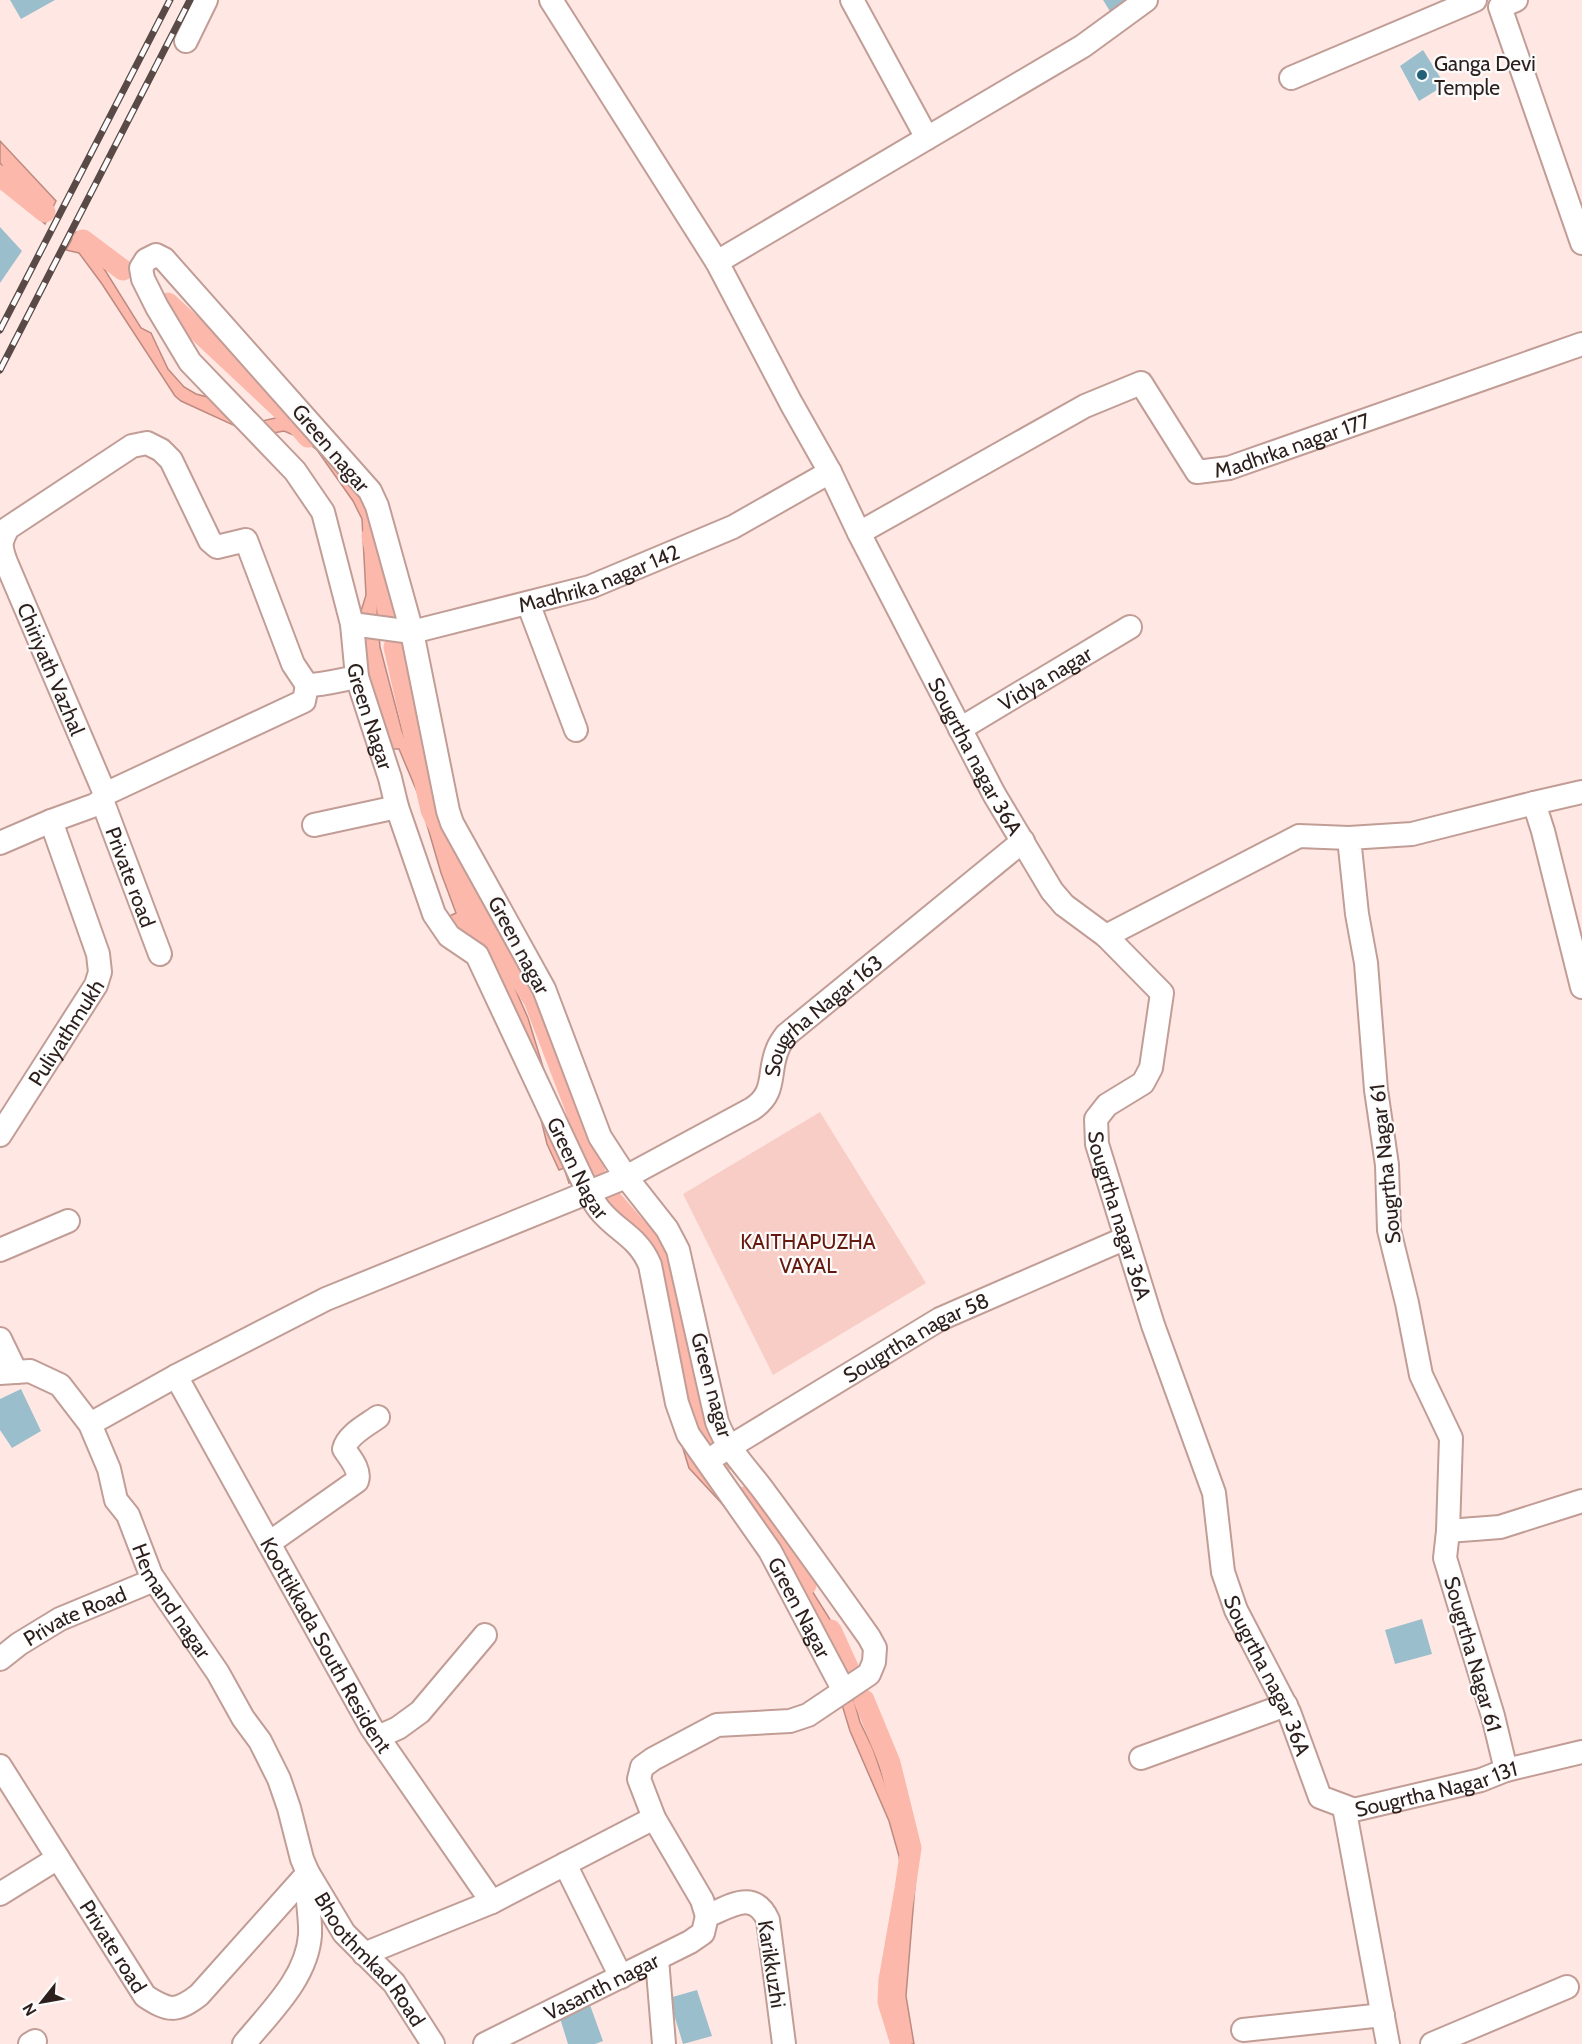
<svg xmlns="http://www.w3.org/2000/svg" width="1582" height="2044" viewBox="0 0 1582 2044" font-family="Cabin,sans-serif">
	<rect width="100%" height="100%" fill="#ffe8e3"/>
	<path fill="#f8cdc5" d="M820,1112L926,1283L773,1375L683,1194Z"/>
	<path fill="#fcb8ab" stroke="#be8a80" stroke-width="1.5" d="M0,141L56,201L45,224C26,208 16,182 0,163Z
		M76,232L98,259L141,328L151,333L168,369L184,387L196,394L215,399L258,422L284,416L301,424L332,452L364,503L379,528L377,624L358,621L366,595L362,519L353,501L317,450L303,439L284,431L257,436L181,401L175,396L102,284L79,253L66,250Z
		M357,630L379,635L380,647L402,731L414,761L437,812L454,873L478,927L506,968L528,1018L547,1080L582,1179L569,1183L564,1168L559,1170L547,1144L532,1083L447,917L456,913L441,873L418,794L399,749H386L369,687Z
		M595,1182L656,1252L668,1359L691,1438L802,1575L836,1629L848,1679L860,1722L873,1749L916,1873L906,1996L914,2044H901L891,2000L903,1888L899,1856L889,1821L850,1731L836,1685L762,1547L689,1468L657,1364L648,1297L640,1264Z"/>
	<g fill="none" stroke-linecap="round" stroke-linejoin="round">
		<path stroke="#fcb8ab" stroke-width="21" d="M0,176L45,212
			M83,240L123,270
			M168,303L295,422L308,437
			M372,536L390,620
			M394,647L431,810L488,929L534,1000L575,1107L595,1172
			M611,1199L672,1269L691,1403L709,1448L721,1464
			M745,1497L785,1551L806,1585
			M831,1630L851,1674
			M864,1700L890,1763L911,1848L905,1889L889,1980L888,2002L901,2044"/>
	</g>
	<path fill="#9bbecd" d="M10,0H55L21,19Z
		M1103,0H1132L1111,13Z
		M1423,50L1445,85L1419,101L1400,66Z
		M0,227L22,251L0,283Z
		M21,1389L41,1431L12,1448L0,1430V1399Z
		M1422,1619L1432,1654L1395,1664L1385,1630Z
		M697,1990L712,2036L683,2044L669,1998Z
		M590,2005L603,2041L595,2044H568L559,2015Z"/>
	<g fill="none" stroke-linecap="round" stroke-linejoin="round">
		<defs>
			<g id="minor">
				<path id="s1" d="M551,0L717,262L791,403L830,472L859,533L994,794L1052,891L1064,905L1106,936L1162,993L1151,1068L1143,1083L1107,1105L1096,1119L1097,1144L1153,1325L1214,1493L1223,1572L1236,1610L1289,1712L1320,1797L1352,1809L1345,1812"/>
				<path d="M852,0L927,138"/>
				<path d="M1516,0L1500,7L1582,243"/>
				<path d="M186,41L206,0"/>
				<path d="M1291,78L1475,0"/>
				<path d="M717,262L1083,46L1146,0"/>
				<path id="s2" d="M859,533L1085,406L1141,383L1197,472L1229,468L1582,344"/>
				<path d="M528,603L576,730"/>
				<path id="s3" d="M352,624L412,632L590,587L733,527L830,472"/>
				<path id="s4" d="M960,729L1130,627"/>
				<path d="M1582,792L1534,803L1543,831L1582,987"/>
				<path d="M105,794L304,701L307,685"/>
				<path id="s5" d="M102,800L160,954"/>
				<path d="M314,825L397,807"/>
				<path d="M0,843L51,821L95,805L102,800L105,794L6,562C0,546 0,542 8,528L132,446L147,443L161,450L171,460L210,541L217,547L246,540L293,664L307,685C324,685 340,680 357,677"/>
				<path d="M1106,936L1299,836L1349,838"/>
				<path id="s6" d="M0,1135L96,985L100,972L98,954L51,821"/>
				<path d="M0,1250L68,1221"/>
				<path d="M0,1339L16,1372"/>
				<path id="s7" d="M0,1373L30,1371L60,1385L90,1424L109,1469L116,1500L128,1515L151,1575L218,1673L243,1718L260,1741L279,1779L289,1808L302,1859L308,1873L344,1933L394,1983L433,2044"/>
				<path id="s8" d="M176,1376L371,1727L492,1902"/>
				<path id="s9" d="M90,1424L176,1376L326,1299L626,1177L752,1109C778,1092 767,1072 778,1048C780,1043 783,1039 786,1035L1023,841"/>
				<path id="s10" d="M718,1454L940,1319L1126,1238"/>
				<path d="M1448,1531L1500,1527L1582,1501"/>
				<path d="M269,1543L357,1481C361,1470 350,1458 344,1449C347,1435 367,1425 378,1417"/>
				<path id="s11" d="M0,1659L19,1644L60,1619L154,1580"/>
				<path d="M378,1737L398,1728L420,1712L485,1635"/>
				<path d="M1141,1758L1286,1705"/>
				<path id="s12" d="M0,1766L145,1996C168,2011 176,2013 199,1995L308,1873"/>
				<path d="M1506,1770L1493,1716L1445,1558L1448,1531L1451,1438L1421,1375L1407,1303L1389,1230L1387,1165L1376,1090L1366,963L1357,914L1349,838L1412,834L1534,803"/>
				<path d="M565,1864L621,1977"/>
				<path d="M0,1894L58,1858"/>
				<path id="s13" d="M707,1916L702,1900L654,1818L639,1779L642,1767L653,1759L717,1725L790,1721L808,1715L869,1674L874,1662L875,1648L869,1637C835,1589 801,1541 766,1494C748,1469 728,1451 717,1422L678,1250L667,1229L626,1177L600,1137L544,989L452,823L448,811L412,632L377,506L370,491L164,259L156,255L146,260L141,268L143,279L157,307L190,362L295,471L323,512L352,624L357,677L390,778L397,807L434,914L449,936L477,955L582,1179C587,1189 592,1200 599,1209C616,1231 638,1236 650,1265L677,1403L688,1434L770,1551L844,1691"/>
				<path d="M707,1916C731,1906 754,1889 768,1920L784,2044"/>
				<path d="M364,1954L492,1902L654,1818"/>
				<path d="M657,1959L664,2044"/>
				<path d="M1243,2030L1383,2015"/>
				<path d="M30,2044L35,2041"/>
				<path d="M244,2044C270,2012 307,1978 310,1935C311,1915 305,1894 308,1875"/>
				<path id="s14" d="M485,2044L690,1942L703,1933L707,1916"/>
				<path id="s15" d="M1388,2044L1345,1812L1481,1780L1506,1770L1582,1752"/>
				<path d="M1432,2044L1567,1987"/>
			</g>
		</defs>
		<use href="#minor" stroke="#c19d96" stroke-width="26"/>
		<use href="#minor" stroke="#fff" stroke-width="22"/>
		<defs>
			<path id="rail" d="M0,330L170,0
				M0,370L190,0"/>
		</defs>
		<use href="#rail" stroke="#594a47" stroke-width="7"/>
		<use href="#rail" stroke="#fbfbfb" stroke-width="4.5" stroke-dasharray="14" stroke-linecap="butt"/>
	</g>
	<circle fill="#236178" stroke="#fbfbfb" stroke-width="2" cx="1422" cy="75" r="6"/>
	<g text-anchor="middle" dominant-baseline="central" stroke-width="4.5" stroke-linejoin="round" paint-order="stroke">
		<g font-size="21" fill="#2c1f1c" stroke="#fbfbfb" text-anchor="start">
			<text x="1434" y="63">Ganga Devi<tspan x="1434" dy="24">Temple</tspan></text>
		</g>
		<g font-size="21" fill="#2c1f1c" stroke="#fbfbfb">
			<text stroke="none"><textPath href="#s2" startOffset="524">Madhrka nagar 177</textPath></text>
			<text transform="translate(331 448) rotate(50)">Green nagar</text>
			<text stroke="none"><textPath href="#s3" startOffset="255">Madhrika nagar 142</textPath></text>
			<text transform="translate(51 669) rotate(67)">Chiriyath Vazhal</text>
			<text stroke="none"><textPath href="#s4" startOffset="99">Vidya nagar</textPath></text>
			<text stroke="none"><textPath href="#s13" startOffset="2583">Green Nagar</textPath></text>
			<text stroke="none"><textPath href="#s1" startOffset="868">Sougrtha nagar 36A</textPath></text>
			<text stroke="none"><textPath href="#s5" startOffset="82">Private road</textPath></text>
			<text transform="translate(519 945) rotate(62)">Green nagar</text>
			<text stroke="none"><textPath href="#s9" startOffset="856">Sougrha Nagar 163</textPath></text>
			<text stroke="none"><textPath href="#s6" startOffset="122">Puliyathmukh</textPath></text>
			<text transform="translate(1385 1164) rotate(-96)">Sougrtha Nagar 61</text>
			<text stroke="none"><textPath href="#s13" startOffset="3087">Green Nagar</textPath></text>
			<text stroke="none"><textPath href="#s1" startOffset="1426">Sougrtha nagar 36A</textPath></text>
			<text stroke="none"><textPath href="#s10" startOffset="230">Sougrtha nagar 58</textPath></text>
			<text transform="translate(712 1385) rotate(75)">Green nagar</text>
			<text stroke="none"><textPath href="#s7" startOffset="309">Hemand nagar</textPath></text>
			<text stroke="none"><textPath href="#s13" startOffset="3590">Green Nagar</textPath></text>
			<text stroke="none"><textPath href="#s11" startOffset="87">Private Road</textPath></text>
			<text stroke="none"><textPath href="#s8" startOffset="308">Koottikkada South Resident</textPath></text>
			<text transform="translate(1473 1654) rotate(74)">Sougrtha Nagar 61</text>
			<text stroke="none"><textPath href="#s1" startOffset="1912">Sougrtha nagar 36A</textPath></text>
			<text stroke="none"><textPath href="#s15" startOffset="330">Sougrtha Nagar 131</textPath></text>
			<text stroke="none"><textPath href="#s12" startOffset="213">Private road</textPath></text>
			<text stroke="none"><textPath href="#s7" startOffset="723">Bhoothmkad Road</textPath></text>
			<text transform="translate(772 1964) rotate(81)">Karikkuzhi</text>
			<text stroke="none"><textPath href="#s14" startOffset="130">Vasanth nagar</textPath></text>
		</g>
		<g font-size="21" fill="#66190e" stroke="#fbfbfb">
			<text x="808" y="1241">KAITHAPUZHA<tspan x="808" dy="24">VAYAL</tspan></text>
		</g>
	</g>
	<g transform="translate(42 2002) rotate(239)" stroke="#fbfbfb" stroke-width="4.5" paint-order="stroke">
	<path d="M0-4.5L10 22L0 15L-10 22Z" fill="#2c1f1c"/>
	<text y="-9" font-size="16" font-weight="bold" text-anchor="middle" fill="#2c1f1c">N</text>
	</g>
</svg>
